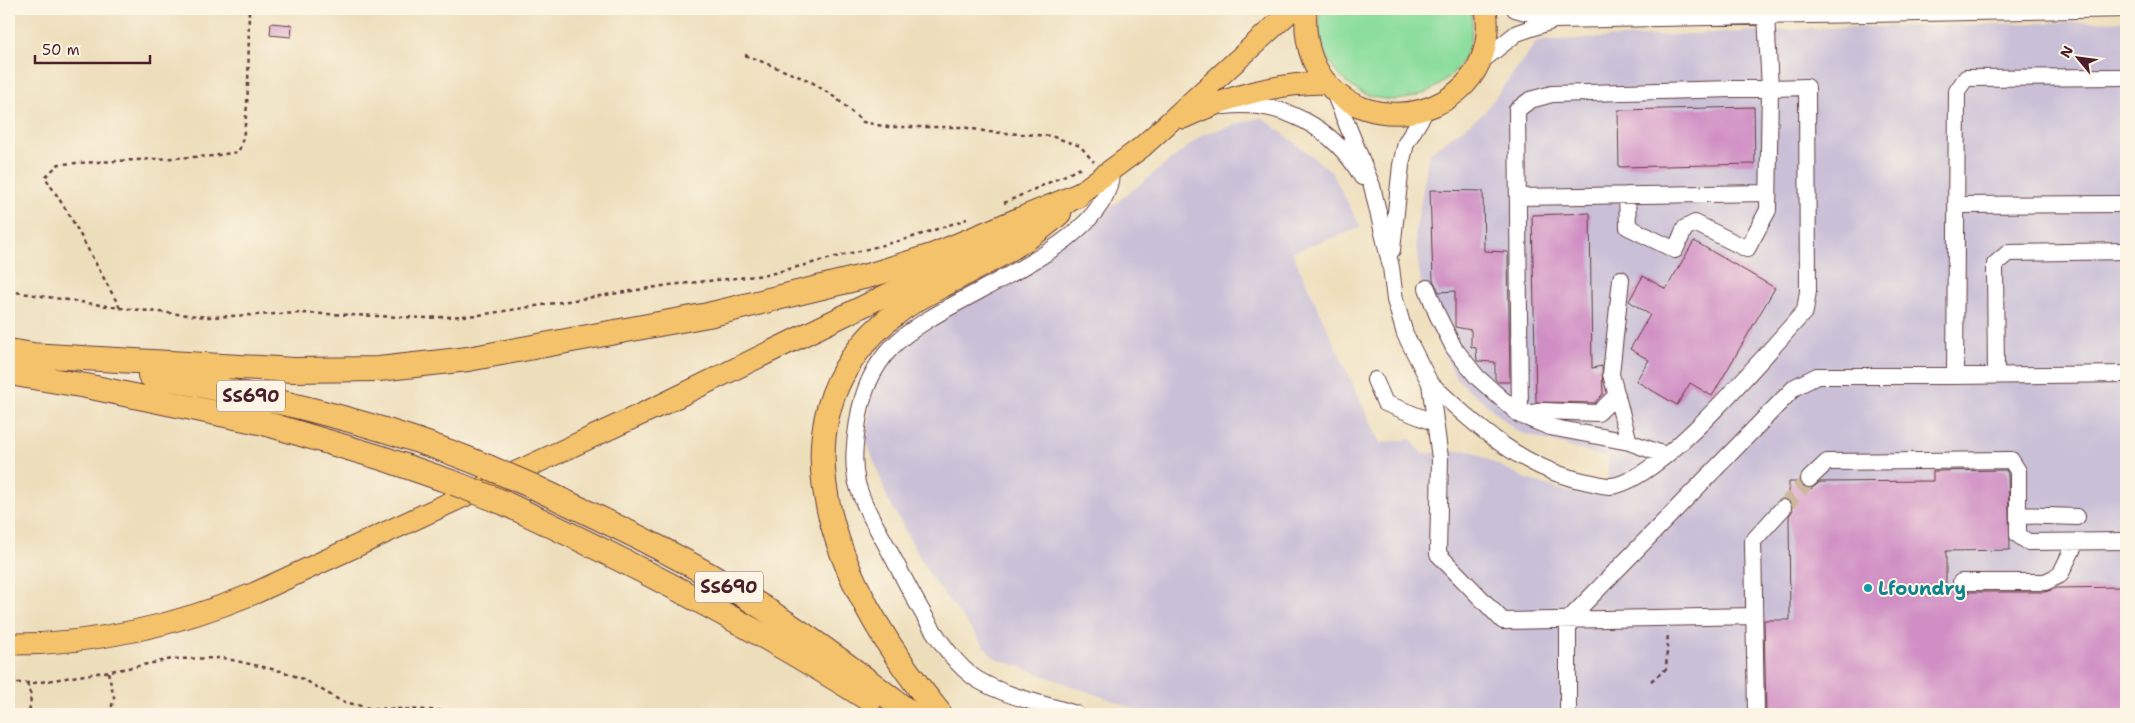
<svg xmlns="http://www.w3.org/2000/svg" width="2135" height="723" viewBox="0 0 2135 723" font-family="'Shantell Sans',sans-serif">
	<rect width="100%" height="100%" fill="#fcf5e5"/>
	<filter id="ink" filterUnits="userSpaceOnUse"><feTurbulence type="fractalNoise" baseFrequency=".02" numOctaves="2"/><feDisplacementMap in="SourceGraphic" scale="10" xChannelSelector="R" yChannelSelector="G"/><feConvolveMatrix kernelMatrix="1 2 1 2 8 2 1 2 1" color-interpolation-filters="sRGB"/></filter>
	<filter id="wash" filterUnits="userSpaceOnUse"><feTurbulence type="fractalNoise" baseFrequency=".0096" numOctaves="4" result="noise"/><feDisplacementMap in="SourceGraphic" scale="20" xChannelSelector="R" yChannelSelector="G"/><feGaussianBlur stdDeviation="1.12" result="paint"/><feColorMatrix in="noise" values="0 0 0 0 0 0 0 0 0 0 0 0 0 0 0 0 0 1.4 0 .05"/><feComposite in="paint" operator="in"/></filter>
	<g filter="url(#wash)">
		<rect width="100%" height="100%" fill="#eddebb"/>
		<path fill="#c9bfd7" d="M2126,21V714H1149L993,657L930,576L888,499L866,439L874,377L912,331L1083,229L1204,134L1262,117L1332,172L1361,228L1292,252L1380,443L1411,439L1422,454L1469,450L1524,478L1569,492L1606,495L1609,458L1518,432L1456,378L1425,316L1415,236L1429,153L1484,113L1537,41L1830,28Z"/>
		<path fill="#8dde9e" stroke="#6c7e64" d="M1321,9H1471C1484,93 1372,136 1329,61C1320,45 1317,27 1321,9Z"/>
		<g id="blocks">
			<path fill="#d08fc4" d="M271,23L292,25L291,37L270,35Z
				M1754,107L1755,164L1619,167L1618,110Z
				M1430,190L1483,191L1484,251L1508,252L1510,382H1498L1495,379V362L1477,361L1476,348L1471,347V330L1455,327V291L1439,292L1433,280Z
				M1590,213L1592,368L1602,366L1603,394L1594,403L1536,402L1532,215Z
				M1694,241L1775,288L1712,396L1690,383L1677,405L1636,381L1649,360L1630,349L1650,315L1629,301L1643,276L1666,289Z
				M2006,470L2008,474L2010,550L1946,551V588H1954L1961,592H2045L2057,588L2126,587V714H1766L1764,620H1790L1789,516L1793,510L1789,500V482H1800L1806,488L1811,489L1820,482L1933,481V471Z"/>
		</g>
	</g>
	<g filter="url(#ink)">
		<use href="#blocks" fill-opacity="0" stroke="#623c41" stroke-width="1"/>
		<g fill="none" stroke-linecap="round" stroke-linejoin="round">
			<path stroke="#ccb89e" stroke-width="16" stroke-dasharray="16 8" stroke-linecap="butt" d="M1783,508L1809,479"/>
			<defs>
				<path id="minor" d="M1515,9L1555,20L2126,9
					M1479,63L1517,33L1552,21
					M1333,90L1372,186L1391,267L1395,300L1405,334L1430,383L1440,458L1438,554L1503,621L1754,616
					M1224,106C1282,99 1334,128 1362,177
					M1627,195L1628,227L1675,250L1685,228L1695,223L1747,249L1768,210L1770,88L1766,15
					M1518,197L1768,193
					M1956,205L2126,204
					M1392,250L1401,165L1406,143L1426,110
					M1621,279L1611,374L1629,442
					M1427,288L1437,314L1454,348L1477,377L1520,415L1550,427L1629,442L1665,455
					M1996,375L1995,264L2008,253L2126,251
					M1955,376L2126,374
					M1375,380L1385,403L1435,423
					M1430,383C1476,426 1523,470 1588,482C1594,483 1603,486 1610,486C1660,483 1769,350 1805,311L1808,291L1807,87L1552,94L1530,100L1517,110L1520,415L1544,411L1598,413L1617,395
					M1809,479L1827,462L2011,460L2018,471V535L2028,542L2126,541
					M2018,515L2077,517
					M1961,582H2045L2060,575L2076,542
					M1076,714C1044,704 1007,697 978,680C942,658 912,593 892,556C880,532 864,509 857,483C852,462 855,441 858,421C862,394 872,368 891,348C940,295 1110,250 1111,172
					M1568,714V620L1795,387L1817,376H1955L1957,91L1966,78L2126,77
					M1756,714L1753,541L1783,508"/>
				<path id="major" d="M1306,9C1296,156 1505,140 1486,9
					M1183,118C1230,96 1275,83 1327,83
					M1064,205L1142,147L1293,9
					M9,644C92,645 178,625 255,593L661,405L1013,233"/>
				<path id="highway" d="M9,351L45,357
					M30,355L294,370L379,369L468,359L708,315L871,275L932,256L1077,196
					M9,373L86,386L264,423L382,458L454,483
					M150,375C264,397 380,422 488,467
					M532,486C598,518 665,548 728,586C792,624 852,668 911,714
					M502,502C628,561 752,625 870,700
					M940,714C850,605 752,425 895,314C913,299 934,290 954,279C991,260 1028,241 1059,213"/>
			</defs>
			<use href="#minor" stroke="#623c41" stroke-width="18"/>
			<use href="#major" stroke="#623c41" stroke-width="23"/>
			<use href="#highway" stroke="#623c41" stroke-width="26"/>
			<path stroke="#623c41" stroke-width="2.5" stroke-dasharray="4 4" stroke-linecap="butt" d="M745,55L810,81L836,98L863,122L888,127H962L989,132L1051,136L1080,146L1094,162
				M1004,203L1081,168
				M9,291L120,308L207,317L300,313L428,318L479,315L669,285L766,275L910,238L967,219
				M120,308L70,216L45,177L59,164L212,156L238,152C251,129 248,40 249,9
				M108,672L114,697L110,714
				M1651,681L1666,669L1668,632
				M9,683H34L123,669L172,659L223,658L281,671L303,679L341,701L369,708L484,712
				M27,683L31,696L29,714"/>
			<use href="#minor" stroke="#fff" stroke-width="16"/>
			<use href="#major" stroke="#f3c26a" stroke-width="21"/>
			<use href="#highway" stroke="#f3c26a" stroke-width="24"/>
			<defs>
				<path id="highway-bridge" d="M488,467L532,486
					M454,483L502,502"/>
			</defs>
			<use href="#highway-bridge" stroke="#623c41" stroke-width="26" stroke-linecap="butt"/>
			<use href="#highway-bridge" stroke="#f3c26a" stroke-width="24"/>
		</g>
	</g>
	<circle fill="#0f9aa8" stroke="#fcf5e5" stroke-width="2" cx="1868" cy="588" r="5"/>
	<g text-anchor="middle" dominant-baseline="central" stroke-width="4" stroke-linejoin="round" paint-order="stroke">
		<g fill="#fcf5e5" stroke="#7f5f63" stroke-width="1">
			<rect x="217" y="380.5" width="68" height="31" rx="4"/>
			<rect x="695" y="571.5" width="68" height="31" rx="4"/>
		</g>
		<g font-size="18" font-weight="bold" fill="#4a1f2b">
			<text x="251" y="396">SS690</text>
			<text x="729" y="587">SS690</text>
		</g>
		<g font-size="19" font-weight="bold" fill="#0d838f" stroke="#fcf5e5" text-anchor="start">
			<text x="1878" y="588">Lfoundry</text>
		</g>
	</g>
	<rect width="2135" height="723" fill="none" stroke="#fcf5e5" stroke-width="30"/>
	<g transform="translate(2078 58) rotate(299)" stroke="#fcf5e5" stroke-width="4" paint-order="stroke">
	<path d="M0-4L9 19L0 12L-9 19Z" fill="#4a1f2b"/>
	<text y="-8" font-size="14" font-weight="bold" text-anchor="middle" fill="#4a1f2b">N</text>
	</g>
	<path d="M35 55v8h115v-8" fill="none" stroke="#4a1f2b" stroke-width="2.5"/>
	<text x="42" y="55" font-size="15" fill="#4a1f2b" stroke="#fcf5e5" stroke-width="4" paint-order="stroke">50 m</text>
</svg>
